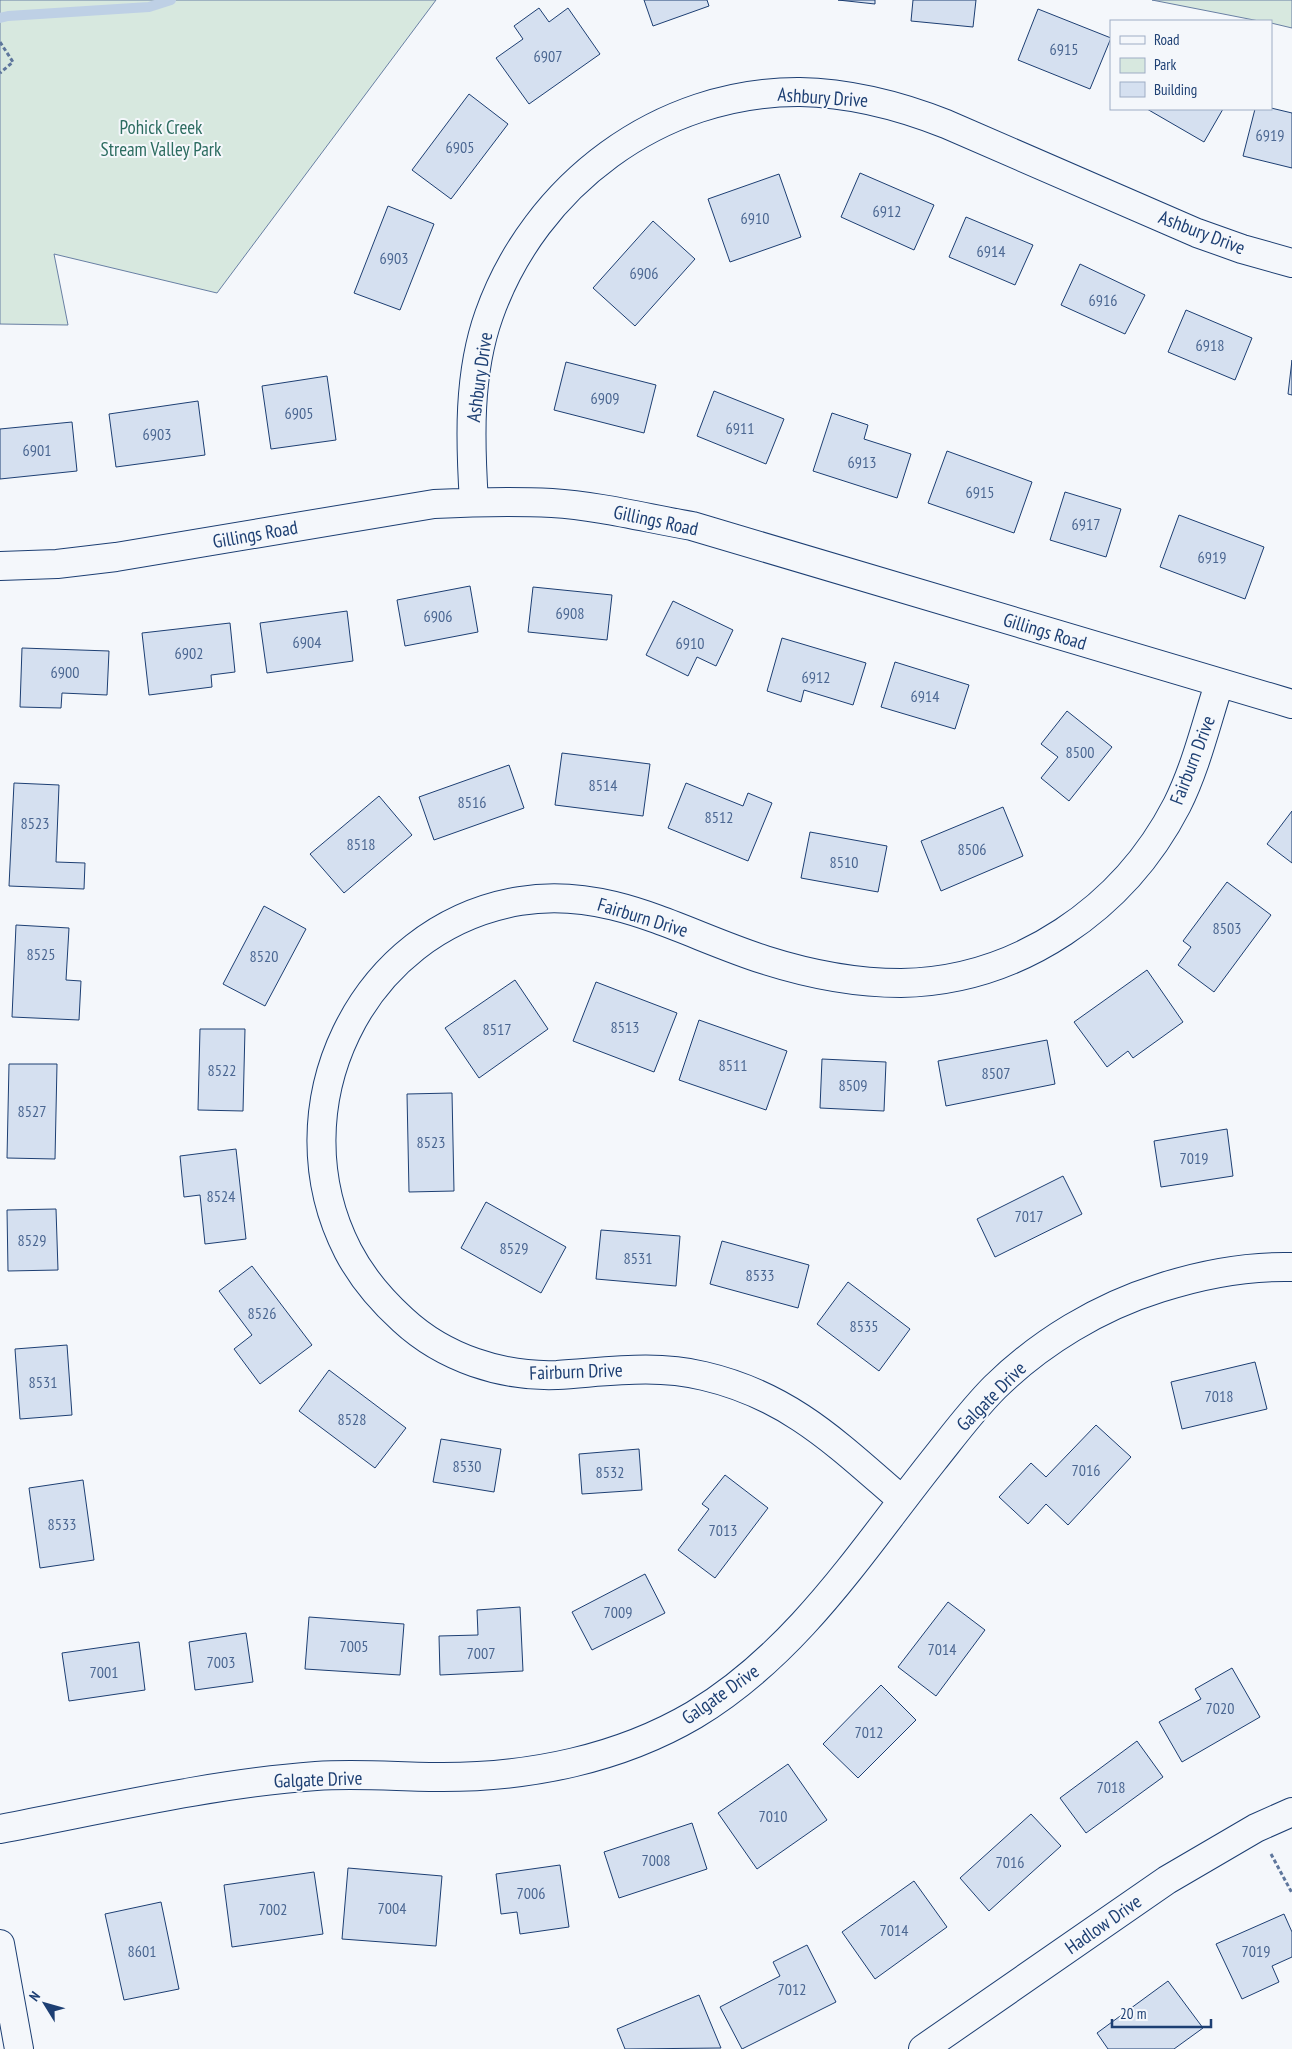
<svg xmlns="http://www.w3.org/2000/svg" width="1292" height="2049" viewBox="0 0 1292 2049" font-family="'PT Sans Narrow',sans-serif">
	<rect width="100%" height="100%" fill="#f4f7fb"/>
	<path fill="#d7e8df" stroke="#687fa3" d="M0,0H436L217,293L54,254L68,325L0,324Z
		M1152,0H1292V28L1271,23V21H1259Z"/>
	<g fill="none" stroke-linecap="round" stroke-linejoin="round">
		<path stroke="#bed0e5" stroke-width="10" d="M0,18L8,16L149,7L171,0"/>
	</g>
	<path fill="#d5e0f0" stroke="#1d3f73" d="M644,0H707L709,6L653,26Z
		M838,0H875V4Z
		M913,0H976L973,27L911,21Z
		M539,8L549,22L568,8L600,54L529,104L496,58L523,39L514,26Z
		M1038,9L1111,38L1090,89L1018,60Z
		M469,94L508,124L451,199L412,170Z
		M1271,108L1292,113V168L1243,156L1255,109Z
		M1147,109H1223L1204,142Z
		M860,173L934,205L914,250L841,217Z
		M779,174L801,237L730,262L708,199Z
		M388,206L434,224L400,310L354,293Z
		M966,217L1033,245L1015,285L949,257Z
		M653,221L695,259L635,326L593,288Z
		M1080,264L1145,295L1125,334L1061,305Z
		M1186,310L1252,338L1235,380L1168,352Z
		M1292,360V395L1288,394Z
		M566,362L656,385L644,433L554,410Z
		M327,376L336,440L271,449L262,386Z
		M714,391L784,419L766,464L697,436Z
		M198,401L205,455L116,467L109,414Z
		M832,413L868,425L864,439L911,454L897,498L813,471Z
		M72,422L77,471L0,479V429Z
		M947,451L1032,482L1014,533L928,503Z
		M1065,492L1121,509L1106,557L1050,540Z
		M1179,515L1264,547L1245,599L1160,567Z
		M470,586L478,632L405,646L397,600Z
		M533,587L612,595L607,640L528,632Z
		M673,601L733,630L716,666L697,657L688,676L646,655Z
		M347,611L353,661L267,673L260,623Z
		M230,623L235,672L211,675L212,687L149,695L142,633Z
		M782,638L866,663L853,705L804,690L801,702L767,691Z
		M22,648L109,651L107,695L62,693L61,708L20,707Z
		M895,662L969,685L955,729L881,707Z
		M1067,711L1112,747L1069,801L1041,778L1058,757L1041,744Z
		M562,753L650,764L643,816L555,805Z
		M509,765L524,808L434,840L419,797Z
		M14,783L59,785L56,862L85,863L84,889L9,886Z
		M686,783L743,806L748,793L772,803L748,861L668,828Z
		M379,796L412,835L344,893L310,854Z
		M1003,807L1023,856L941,891L921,841Z
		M1292,811V863L1267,844Z
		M810,832L887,846L878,892L801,878Z
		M1227,882L1271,915L1214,992L1178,965L1191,947L1183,941Z
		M264,906L306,929L265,1006L223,984Z
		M16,925L69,928L66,980L81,981L79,1020L12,1017Z
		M1147,970L1183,1022L1133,1058L1128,1051L1107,1067L1074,1022Z
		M515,980L548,1029L479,1078L445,1028Z
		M596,982L677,1013L654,1072L573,1041Z
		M699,1020L787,1051L766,1110L679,1080Z
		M200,1029H245L243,1111L198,1110Z
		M1047,1040L1055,1084L946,1106L938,1061Z
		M822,1059L886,1062L884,1111L820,1108Z
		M9,1064H57L55,1159L7,1158Z
		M452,1093L454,1191L409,1192L407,1094Z
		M1227,1129L1233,1176L1161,1187L1154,1141Z
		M236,1149L246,1239L205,1244L200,1195L184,1197L180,1156Z
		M1063,1176L1082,1214L995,1257L977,1219Z
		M486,1202L566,1247L541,1293L461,1248Z
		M56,1209L58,1270L8,1271L7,1210Z
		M601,1230L680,1236L676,1286L596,1279Z
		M722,1241L809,1265L798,1308L710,1284Z
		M252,1266L312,1345L260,1384L234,1349L252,1335L219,1291Z
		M848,1282L910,1329L879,1371L817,1324Z
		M67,1345L72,1415L20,1419L15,1349Z
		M1255,1362L1267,1409L1182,1429L1171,1382Z
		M329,1370L406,1428L375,1468L299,1411Z
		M1096,1425L1131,1457L1068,1525L1046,1504L1028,1524L999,1497L1031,1463L1046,1477Z
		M441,1439L501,1449L494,1492L433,1482Z
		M639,1449L642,1490L582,1494L579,1454Z
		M725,1475L768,1508L715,1578L678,1550L709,1509L702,1504Z
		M83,1480L94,1560L40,1568L29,1488Z
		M645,1574L665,1613L592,1650L572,1612Z
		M948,1602L985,1630L936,1696L898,1667Z
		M520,1607L523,1671L440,1675L439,1636L478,1635L477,1610Z
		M309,1617L404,1624L400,1675L305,1669Z
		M246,1633L253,1682L195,1690L189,1642Z
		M139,1642L145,1690L69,1701L62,1653Z
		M1232,1668L1260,1717L1182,1762L1159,1722L1201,1699L1195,1689Z
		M881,1685L916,1720L858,1778L823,1744Z
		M1137,1741L1163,1777L1086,1833L1060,1798Z
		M788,1764L827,1820L757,1869L718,1813Z
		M1031,1814L1061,1846L989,1911L960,1878Z
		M692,1823L707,1869L619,1898L604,1852Z
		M560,1865L569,1927L520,1934L517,1912L501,1914L496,1874Z
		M348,1868L442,1876L436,1946L342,1939Z
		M314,1872L323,1934L232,1947L224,1885Z
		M914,1881L947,1927L875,1979L842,1932Z
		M161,1902L179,1989L124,2000L105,1914Z
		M1284,1914L1292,1932V1957L1272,1966L1279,1982L1242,1999L1216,1944Z
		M807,1945L836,2002L742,2049L720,2007L780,1976L773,1962Z
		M1168,1981L1203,2028L1174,2049H1108L1097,2033Z
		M699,1995L721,2048L625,2049L617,2029Z"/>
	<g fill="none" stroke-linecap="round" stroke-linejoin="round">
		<defs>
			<path id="minor" d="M474,502C470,440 468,374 489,315C535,185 660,91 800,92C851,93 898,105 946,124L1197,233L1242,249L1292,263
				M0,566L57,564L116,557L434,504C473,502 513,501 552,503C599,506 646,518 692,526L1292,704
				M902,1500C838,1445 790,1396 704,1376C655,1364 607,1372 557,1375C502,1377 444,1358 403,1320C381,1300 362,1278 348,1251C275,1109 359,928 520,901C610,886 683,934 765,960C809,974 855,983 901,983C1019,981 1124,908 1177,805C1196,767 1206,724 1219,684
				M0,1829C105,1809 210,1784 316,1776C358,1773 401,1777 443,1777C530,1777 619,1759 694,1715C797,1653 860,1553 933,1461C953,1436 972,1410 995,1387C1041,1342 1099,1307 1160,1288C1203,1274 1247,1266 1292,1267
				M0,1944L19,2049
				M923,2049L1167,1880L1256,1828L1292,1812"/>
		</defs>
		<use href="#minor" stroke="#1d3f73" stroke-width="30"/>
		<path stroke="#5e769c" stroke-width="3" stroke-dasharray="4 2.5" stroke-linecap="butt" d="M0,42L13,62L0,73
			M1271,1854L1292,1893"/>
		<use href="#minor" stroke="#f4f7fb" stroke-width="28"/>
	</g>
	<g text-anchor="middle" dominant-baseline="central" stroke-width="4" stroke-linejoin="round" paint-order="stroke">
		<g font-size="16" fill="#4b6792">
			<text x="1064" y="49">6915</text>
			<text x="548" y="56">6907</text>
			<text x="1270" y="135">6919</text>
			<text x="460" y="147">6905</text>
			<text x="887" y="211">6912</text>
			<text x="755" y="218">6910</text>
			<text x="991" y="251">6914</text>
			<text x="394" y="258">6903</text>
			<text x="644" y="273">6906</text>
			<text x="1103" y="300">6916</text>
			<text x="1210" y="345">6918</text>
			<text x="605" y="398">6909</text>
			<text x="299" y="413">6905</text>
			<text x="740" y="428">6911</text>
			<text x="157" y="434">6903</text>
			<text x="37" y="450">6901</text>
			<text x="862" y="462">6913</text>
			<text x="980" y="492">6915</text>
			<text x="1086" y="524">6917</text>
			<text x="1212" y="557">6919</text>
			<text x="570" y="613">6908</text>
			<text x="438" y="616">6906</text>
			<text x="307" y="642">6904</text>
			<text x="690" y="643">6910</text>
			<text x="189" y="653">6902</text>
			<text x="65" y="672">6900</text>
			<text x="816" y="677">6912</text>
			<text x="925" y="696">6914</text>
			<text x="1080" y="752">8500</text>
			<text x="603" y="785">8514</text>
			<text x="472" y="802">8516</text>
			<text x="719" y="817">8512</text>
			<text x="35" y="823">8523</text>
			<text x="361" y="844">8518</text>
			<text x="972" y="849">8506</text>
			<text x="844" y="862">8510</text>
			<text x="1227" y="928">8503</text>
			<text x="41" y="954">8525</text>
			<text x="264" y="956">8520</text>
			<text x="625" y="1027">8513</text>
			<text x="497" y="1029">8517</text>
			<text x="733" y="1065">8511</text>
			<text x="222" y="1070">8522</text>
			<text x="996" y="1073">8507</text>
			<text x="853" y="1085">8509</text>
			<text x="32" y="1111">8527</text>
			<text x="431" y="1142">8523</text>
			<text x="1194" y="1158">7019</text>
			<text x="221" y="1196">8524</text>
			<text x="1029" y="1216">7017</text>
			<text x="32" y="1240">8529</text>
			<text x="514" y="1248">8529</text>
			<text x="638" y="1258">8531</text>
			<text x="760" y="1275">8533</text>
			<text x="262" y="1313">8526</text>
			<text x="864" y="1326">8535</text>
			<text x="43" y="1382">8531</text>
			<text x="1219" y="1396">7018</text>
			<text x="352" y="1419">8528</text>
			<text x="467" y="1466">8530</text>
			<text x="1086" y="1470">7016</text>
			<text x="610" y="1472">8532</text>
			<text x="62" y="1524">8533</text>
			<text x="723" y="1530">7013</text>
			<text x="618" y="1612">7009</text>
			<text x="354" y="1646">7005</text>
			<text x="942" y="1649">7014</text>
			<text x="481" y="1653">7007</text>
			<text x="221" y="1662">7003</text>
			<text x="104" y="1672">7001</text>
			<text x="1220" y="1708">7020</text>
			<text x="869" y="1732">7012</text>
			<text x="1111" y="1787">7018</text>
			<text x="773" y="1816">7010</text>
			<text x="656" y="1860">7008</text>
			<text x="1010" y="1862">7016</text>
			<text x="531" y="1893">7006</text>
			<text x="392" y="1908">7004</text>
			<text x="273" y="1909">7002</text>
			<text x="894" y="1930">7014</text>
			<text x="142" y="1951">8601</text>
			<text x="1256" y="1951">7019</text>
			<text x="792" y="1989">7012</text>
		</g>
		<g font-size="19" fill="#1d3f73" stroke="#f4f7fb">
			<text transform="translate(823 97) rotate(4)">Ashbury Drive</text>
			<text transform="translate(1202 232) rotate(21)">Ashbury Drive</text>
			<text transform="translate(479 377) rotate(-82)">Ashbury Drive</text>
			<text transform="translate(656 520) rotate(12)">Gillings Road</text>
			<text transform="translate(255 534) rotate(-10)">Gillings Road</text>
			<text transform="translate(1045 631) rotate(17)">Gillings Road</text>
			<text transform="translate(1192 760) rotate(-69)">Fairburn Drive</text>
			<text transform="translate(643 917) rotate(17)">Fairburn Drive</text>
			<text transform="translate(576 1371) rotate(-2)">Fairburn Drive</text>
			<text transform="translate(991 1396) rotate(-45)">Galgate Drive</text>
			<text transform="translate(720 1694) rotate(-35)">Galgate Drive</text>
			<text transform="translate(318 1779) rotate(-2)">Galgate Drive</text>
			<text transform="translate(1103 1924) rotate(-35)">Hadlow Drive</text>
		</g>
		<g font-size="19" fill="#2c6c60" stroke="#f4f7fb">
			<text x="161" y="127">Pohick Creek<tspan x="161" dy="22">Stream Valley Park</tspan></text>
		</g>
	</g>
	<rect x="1110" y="20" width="162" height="90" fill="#f4f7fb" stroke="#9eadc5"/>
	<rect x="1120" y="36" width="25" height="8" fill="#f4f7fb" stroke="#9eadc5"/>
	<text x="1154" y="45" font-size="15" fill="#1d3f73">Road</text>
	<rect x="1120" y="58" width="25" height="15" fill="#d7e8df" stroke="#9eadc5"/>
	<text x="1154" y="70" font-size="15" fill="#1d3f73">Park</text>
	<rect x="1120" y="82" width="25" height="15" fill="#d5e0f0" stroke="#9eadc5"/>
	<text x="1154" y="95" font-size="15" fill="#1d3f73">Building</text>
	<g transform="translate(45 2004) rotate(307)" stroke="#f4f7fb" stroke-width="4" paint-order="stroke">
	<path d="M0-4L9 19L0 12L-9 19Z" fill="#1d3f73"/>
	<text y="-8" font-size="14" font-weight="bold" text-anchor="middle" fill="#1d3f73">N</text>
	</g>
	<path d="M1112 2019v8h99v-8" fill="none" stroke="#1d3f73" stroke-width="2.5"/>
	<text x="1120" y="2019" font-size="15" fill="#1d3f73" stroke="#f4f7fb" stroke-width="4" paint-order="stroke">20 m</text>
</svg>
